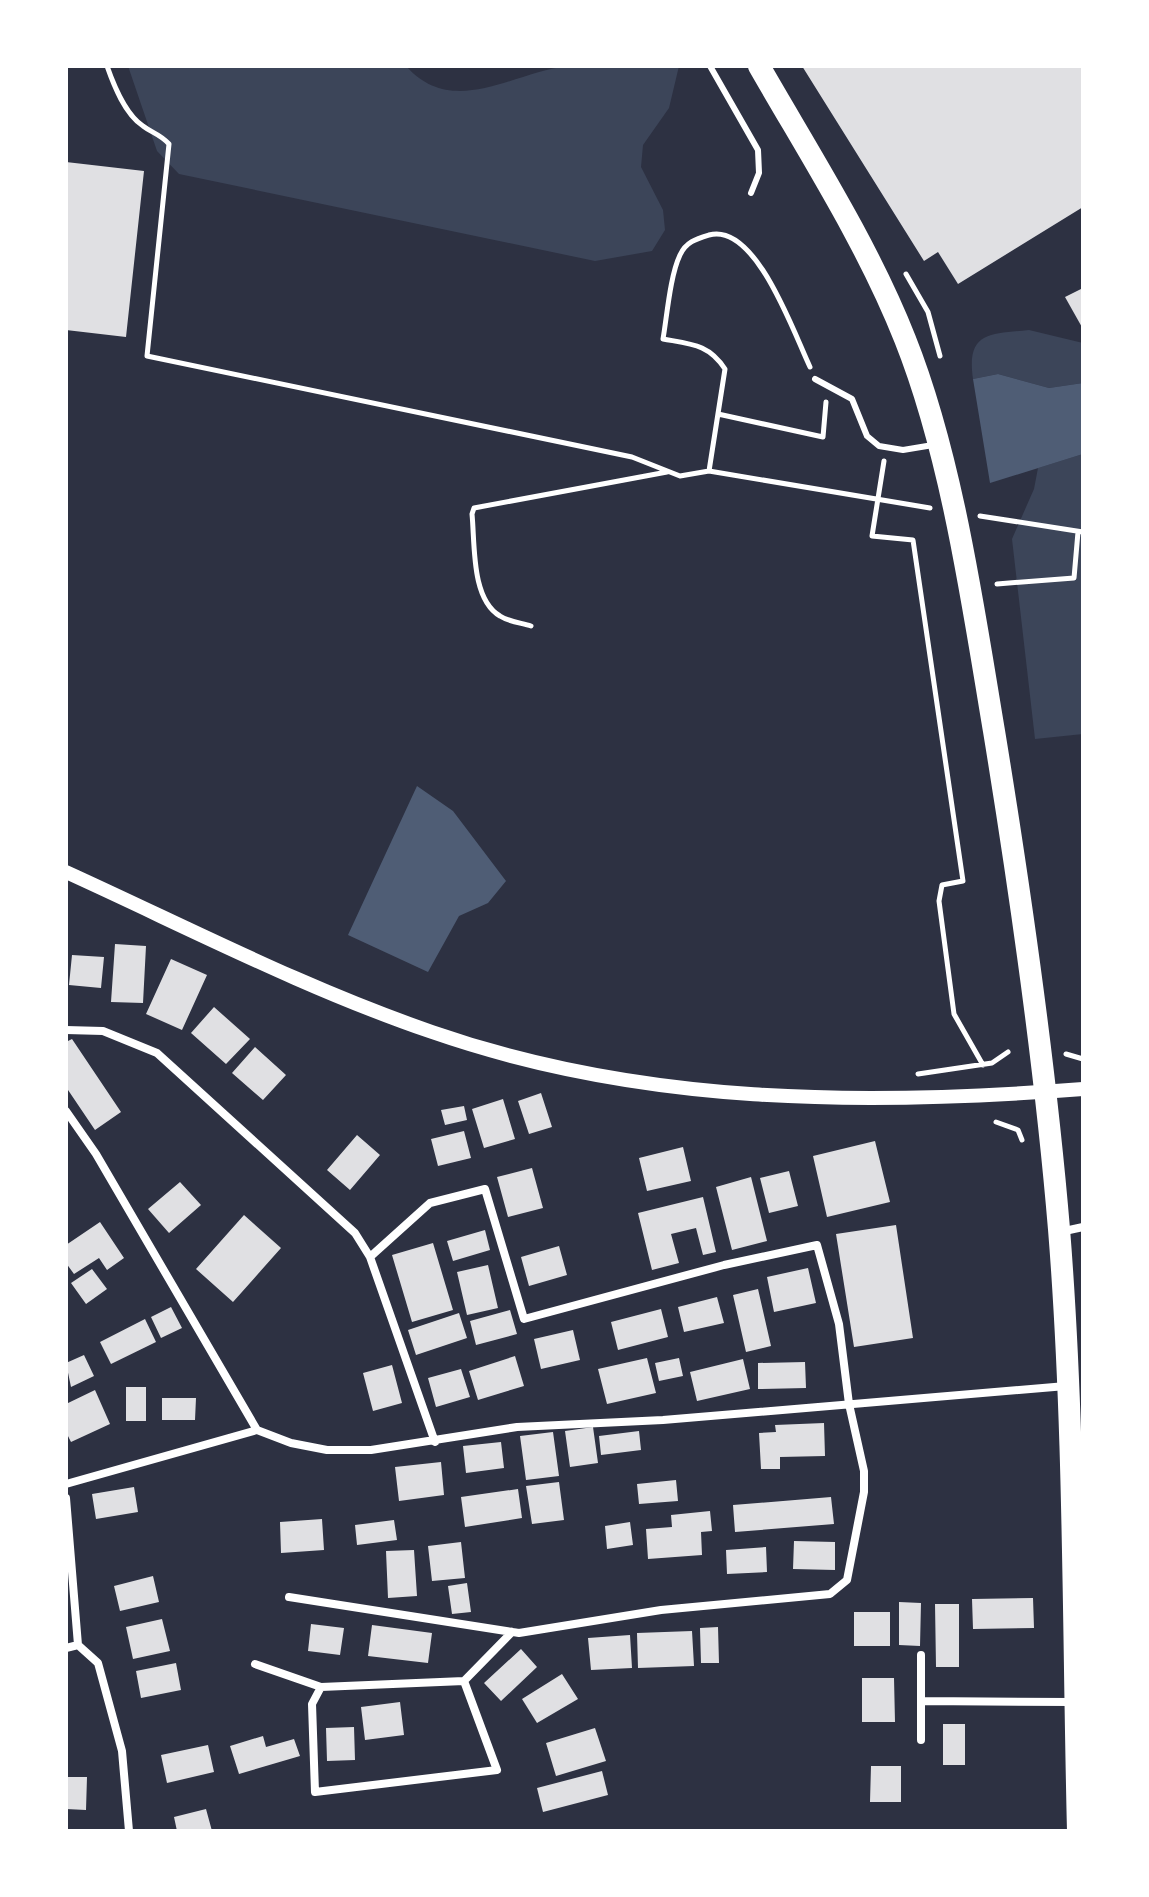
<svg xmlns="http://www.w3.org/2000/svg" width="1149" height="1897" viewBox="0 0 1149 1897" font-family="'Public Sans',sans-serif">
	<rect width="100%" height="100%" fill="#2d3142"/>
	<path fill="#3c4559" d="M128,66H406C453,119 513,72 568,66C604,62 643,66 679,66L669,108L643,145L641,167L663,210L665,230L652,251L595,261L179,174L157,151Z
		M1029,330L1083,343V383L1049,388L998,374L973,379C966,331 991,334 1029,330Z
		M1083,454V734L1035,739L1012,539L1034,489L1038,468Z"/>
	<path fill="#4f5d75" d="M998,374L1049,388L1083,383V454L990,483L973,379Z
		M417,786L453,811L506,881L488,903L459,916L428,972L348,935Z"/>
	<path fill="#e0e0e3" d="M802,66H1083V207L958,284L938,252L924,261Z
		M66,162L144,171L126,337L66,330Z
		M1083,288V329L1065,297Z
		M115,944L146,946L143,1003L111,1002Z
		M72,955L104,957L101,988L69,985Z
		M171,959L207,975L182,1030L146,1014Z
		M214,1007L250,1039L226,1064L191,1033Z
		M72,1039L121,1112L95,1130L66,1087V1042Z
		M255,1047L286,1075L263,1100L232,1073Z
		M541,1093L552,1127L529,1134L518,1101Z
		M503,1099L515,1139L484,1148L472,1109Z
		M464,1106L467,1120L445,1125L441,1110Z
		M464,1131L471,1158L438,1166L431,1139Z
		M357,1135L380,1155L350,1190L327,1170Z
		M875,1141L890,1202L827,1217L813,1156Z
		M683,1147L691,1181L647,1191L639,1158Z
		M532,1168L543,1208L508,1217L497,1177Z
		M789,1171L798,1206L769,1213L760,1178Z
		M751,1177L767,1241L732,1250L716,1187Z
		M180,1182L201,1205L169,1233L148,1209Z
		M703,1197L716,1252L703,1255L696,1228L671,1234L679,1263L652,1270L638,1213Z
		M244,1215L281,1248L233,1302L196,1269Z
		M100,1222L124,1258L107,1270L99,1258L74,1274L66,1263V1245Z
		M896,1225L913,1338L854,1347L836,1234Z
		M485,1230L490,1250L453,1261L447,1241Z
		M433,1243L453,1310L412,1322L392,1255Z
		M559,1246L567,1275L529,1286L521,1257Z
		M488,1265L498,1308L467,1315L457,1272Z
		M808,1268L816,1303L774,1312L767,1277Z
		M92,1269L107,1289L86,1304L71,1283Z
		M758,1289L771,1346L746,1352L733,1295Z
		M717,1297L724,1323L684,1332L678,1307Z
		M171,1307L182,1328L161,1338L151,1317Z
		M661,1309L668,1337L618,1350L611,1322Z
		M510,1310L517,1334L476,1345L470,1321Z
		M459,1313L467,1338L416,1355L408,1330Z
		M145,1319L156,1342L111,1364L100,1342Z
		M573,1330L580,1360L541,1369L534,1339Z
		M84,1355L94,1376L71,1387L66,1363Z
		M515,1356L524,1386L478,1400L469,1371Z
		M647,1358L656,1393L607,1404L598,1369Z
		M679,1358L683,1376L659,1381L655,1363Z
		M743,1359L750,1389L697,1401L690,1372Z
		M805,1362L806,1388L758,1389V1363Z
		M392,1365L402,1403L373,1411L363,1373Z
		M461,1369L470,1397L436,1407L428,1378Z
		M126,1387H146V1421H126Z
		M95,1390L110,1424L71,1442L66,1432V1404Z
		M162,1398H196L195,1420H162Z
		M824,1423L825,1456L780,1457V1469H761L759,1433L776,1432L775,1425Z
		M593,1427L598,1463L570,1467L565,1431Z
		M639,1431L641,1450L601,1455L599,1436Z
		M553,1432L559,1476L526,1480L520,1436Z
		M501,1442L504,1468L466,1473L463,1446Z
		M441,1462L444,1495L399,1501L395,1467Z
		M676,1480L678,1501L639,1504L637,1484Z
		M559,1482L564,1520L532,1524L526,1486Z
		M134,1487L138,1512L96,1519L92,1494Z
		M518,1489L522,1518L465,1527L461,1497Z
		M831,1497L834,1524L735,1532L733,1505Z
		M710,1511L712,1531L701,1532L702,1555L648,1559L646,1529L672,1527L671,1515Z
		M322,1519L324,1550L281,1553L280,1522Z
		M394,1520L397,1540L357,1545L355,1525Z
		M630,1522L633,1545L607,1549L605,1526Z
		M794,1541L835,1542V1570L793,1569Z
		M461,1542L465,1578L432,1581L428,1546Z
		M766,1547L767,1572L727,1574L726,1550Z
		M414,1550L417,1596L388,1598L386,1551Z
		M153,1576L159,1602L120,1611L114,1586Z
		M467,1583L471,1612L452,1614L448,1586Z
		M1033,1598L1034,1628L973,1629L972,1599Z
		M899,1602L921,1603L920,1646L899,1645Z
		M935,1604H959V1667H936Z
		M854,1612H890V1646H854Z
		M162,1619L170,1651L133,1659L126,1627Z
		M311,1624L344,1628L340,1655L308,1651Z
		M372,1625L432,1633L428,1663L368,1656Z
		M718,1627L719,1663H701L700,1628Z
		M692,1631L694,1666L638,1668L637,1633Z
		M630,1635L632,1668L591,1670L588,1638Z
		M521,1649L537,1667L501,1701L484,1683Z
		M176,1663L181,1690L141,1698L136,1671Z
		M562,1674L578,1699L537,1723L522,1699Z
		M862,1678H894L895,1722H862Z
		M400,1702L404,1735L365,1740L361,1707Z
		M943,1724H965V1765H943Z
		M354,1727L355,1760L327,1761L326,1728Z
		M595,1728L606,1761L556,1776L546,1743Z
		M263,1736L266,1747L294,1739L300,1756L239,1774L230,1746Z
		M208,1745L214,1772L167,1783L161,1755Z
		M871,1766H901V1802H870Z
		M602,1771L608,1795L543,1812L537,1788Z
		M66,1777H87L86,1810L66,1809Z
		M206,1809L212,1831H177L174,1817Z"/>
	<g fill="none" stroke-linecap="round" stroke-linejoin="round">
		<path stroke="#fff" stroke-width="5" d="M107,66C114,86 125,114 143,126C152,133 160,134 169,144L147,356L632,457L680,476L709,471
			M906,274L928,312L940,356
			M810,367C794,334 756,222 709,235C696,239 686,242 680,255C670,276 667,316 663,339C691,344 709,344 725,369L709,471L930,508
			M718,414L823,437L826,402
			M884,461L872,536L913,540L963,881L942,885L939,901L954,1014L983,1065
			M980,516L1083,532
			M997,584L1074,578L1078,532
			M531,626C522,623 509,622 500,616C471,599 475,544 472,514L474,508L667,472
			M1066,1054L1083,1059
			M918,1074L992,1063L1008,1052
			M996,1122L1018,1130L1022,1140"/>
		<path stroke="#fff" stroke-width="6" d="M710,66L758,150L759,173L751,193
			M815,379L852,399L867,436L879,446L903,450L933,445"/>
		<path stroke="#fff" stroke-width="8" d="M66,1030L103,1031L157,1053L355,1233L370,1257L435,1442
			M66,1111L96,1154L257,1430
			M1060,1232L1083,1227
			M66,1484L257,1430L291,1443L327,1450H371L517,1427L663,1420L1066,1386
			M66,1498L78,1645L98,1663L122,1751L129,1831
			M289,1597L519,1633L661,1610L830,1594L847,1580L864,1492V1471L849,1404L839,1324L817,1245L724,1265L524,1319L485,1189L430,1203L370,1257
			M66,1648L78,1645
			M255,1664L321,1687
			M464,1681L497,1770L315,1792L312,1704L321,1687L464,1681L512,1632
			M921,1701L1072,1702
			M921,1740V1655"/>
		<path stroke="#fff" stroke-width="14" d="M66,872C187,927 306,989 432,1032C642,1105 863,1106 1083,1089"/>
		<path stroke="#fff" stroke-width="22" d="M759,66C810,155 867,243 905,339C952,457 973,606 994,731C1021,896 1045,1062 1059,1229C1075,1429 1073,1631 1078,1831"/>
	</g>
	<rect width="1149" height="1897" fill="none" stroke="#ffffff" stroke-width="136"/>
</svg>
